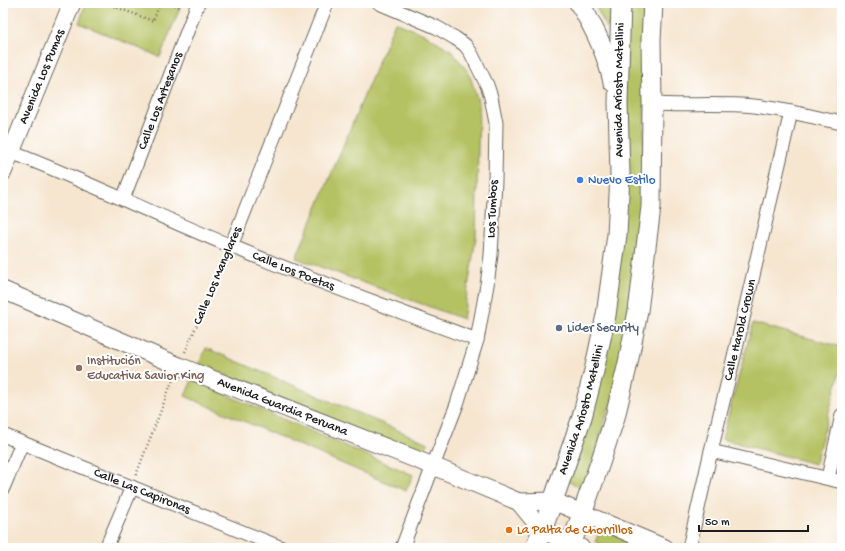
<svg xmlns="http://www.w3.org/2000/svg" width="845" height="551" viewBox="0 0 845 551" font-family="'Gochi Hand',sans-serif">
	<rect width="100%" height="100%" fill="#fff"/>
	<filter id="ink" filterUnits="userSpaceOnUse"><feTurbulence type="fractalNoise" baseFrequency=".025" numOctaves="2"/><feDisplacementMap in="SourceGraphic" scale="8" xChannelSelector="R" yChannelSelector="G"/><feConvolveMatrix kernelMatrix="1 2 1 2 8 2 1 2 1" color-interpolation-filters="sRGB"/></filter>
	<filter id="wash" filterUnits="userSpaceOnUse"><feTurbulence type="fractalNoise" baseFrequency=".012" numOctaves="4" result="noise"/><feDisplacementMap in="SourceGraphic" scale="16" xChannelSelector="R" yChannelSelector="G"/><feGaussianBlur stdDeviation="0.9" result="paint"/><feColorMatrix in="noise" values="0 0 0 0 0 0 0 0 0 0 0 0 0 0 0 0 0 1.4 0 .05"/><feComposite in="paint" operator="in"/></filter>
	<g filter="url(#wash)">
		<rect width="100%" height="100%" fill="#f6e6d0"/>
		<path fill="#b5c264" stroke="#686f40" d="M86,3H182L160,57L79,23Z
			M594,3H610L609,26L608,27H606Z
			M628,3H647L642,230L615,390L584,489L567,481L597,388Z
			M395,22L424,34L451,50L469,73L479,104L476,237L463,319L296,258Z
			M753,323L842,347V364L815,464L722,439Z
			M206,348L428,443L421,459L199,364Z
			M192,380L413,475L406,491L185,396Z
			M601,528L648,548H611L595,542Z"/>
	</g>
	<g filter="url(#ink)">
		<g fill="none" stroke-linecap="round" stroke-linejoin="round">
			<defs>
				<g id="minor">
					<path d="M379,3L436,27L455,38L465,45L471,53L487,85L491,97L496,123L495,181L491,255L487,285L477,340L457,404L433,466L402,548"/>
					<path d="M652,104C686,106 720,103 754,106C783,109 813,117 842,123"/>
					<path id="s1" d="M3,149C80,178 155,215 231,246C312,280 395,310 477,340"/>
					<path id="s2" d="M123,199L198,3"/>
					<path d="M231,246L327,3"/>
					<path id="s3" d="M3,435L282,548"/>
					<path d="M711,451L842,482"/>
					<path d="M828,478L842,415"/>
					<path d="M3,488L22,443"/>
					<path d="M106,548L132,487"/>
					<path id="s4" d="M689,548L711,451L739,336L791,112"/>
				</g>
				<g id="tertiary">
					<path id="s5" d="M3,172L72,3"/>
					<path id="s6" d="M3,290L179,366L433,466L519,502L553,501L665,548"/>
					<path d="M519,502L542,530L581,548"/>
				</g>
				<g id="secondary">
					<path d="M579,3C594,27 607,54 613,82"/>
					<path id="s7" d="M535,548L553,501L582,417L594,371L606,315L617,235L620,174L618,103L621,3"/>
					<path d="M570,548L601,460L615,417L628,363L638,311L651,207L652,104L651,40L653,3"/>
				</g>
			</defs>
			<use href="#minor" stroke="#68635b" stroke-width="15"/>
			<use href="#tertiary" stroke="#68635b" stroke-width="19"/>
			<use href="#secondary" stroke="#68635b" stroke-width="21"/>
			<path stroke="#68635b" stroke-width="2.5" stroke-dasharray="1 3" stroke-linecap="butt" d="M114,3L113,6L153,21L160,3
				M167,3L182,8
				M185,352L226,258
				M136,475L173,379"/>
			<use href="#minor" stroke="#fff" stroke-width="13"/>
			<use href="#tertiary" stroke="#fff" stroke-width="17"/>
			<use href="#secondary" stroke="#fff" stroke-width="19"/>
		</g>
	</g>
	<circle fill="#3f7fe0" stroke="#fff" stroke-width="1.5" cx="580" cy="180" r="4"/>
	<circle fill="#5c6f8a" stroke="#fff" stroke-width="1.5" cx="559" cy="328" r="4"/>
	<circle fill="#8d6e63" stroke="#fff" stroke-width="1.5" cx="79" cy="368" r="4"/>
	<circle fill="#e8710a" stroke="#fff" stroke-width="1.5" cx="509" cy="530" r="4"/>
	<g text-anchor="middle" dominant-baseline="central" stroke-width="4" stroke-linejoin="round" paint-order="stroke">
		<g font-size="13" fill="#1c1c1c" stroke="#fff">
			<text stroke="none"><textPath href="#s5" startOffset="103">Avenida Los Pumas</textPath></text>
			<text stroke="none"><textPath href="#s7" startOffset="470">Avenida Ariosto Matellini</textPath></text>
			<text stroke="none"><textPath href="#s2" startOffset="105">Calle Los Artesanos</textPath></text>
			<text transform="translate(493 209) rotate(-87)">Los Tumbos</text>
			<text stroke="none"><textPath href="#s1" startOffset="315">Calle Los Poetas</textPath></text>
			<text transform="translate(218 276) rotate(-67)">Calle Los Manglares</text>
			<text stroke="none"><textPath href="#s4" startOffset="224">Calle Harold Crown</textPath></text>
			<text stroke="none"><textPath href="#s6" startOffset="303">Avenida Guardia Peruana</textPath></text>
			<text stroke="none"><textPath href="#s7" startOffset="146">Avenida Ariosto Matellini</textPath></text>
			<text stroke="none"><textPath href="#s3" startOffset="150">Calle Las Capironas</textPath></text>
		</g>
		<g font-size="13" fill="#366cbe" stroke="#fff" text-anchor="start">
			<text x="588" y="180">Nuevo Estilo</text>
		</g>
		<g font-size="13" fill="#4e5e75" stroke="#fff" text-anchor="start">
			<text x="567" y="328">Lider Security</text>
		</g>
		<g font-size="13" fill="#785e54" stroke="#fff" text-anchor="start">
			<text x="87" y="361">Institución<tspan x="87" dy="15">Educativa Savior King</tspan></text>
		</g>
		<g font-size="13" fill="#c56008" stroke="#fff" text-anchor="start">
			<text x="517" y="530">La Palta de Chorrillos</text>
		</g>
	</g>
	<rect width="845" height="551" fill="none" stroke="#fff" stroke-width="16"/>
	<path d="M699 525v6h109v-6" fill="none" stroke="#1c1c1c" stroke-width="2"/>
	<text x="705" y="525" font-size="12" fill="#1c1c1c" stroke="#ffffff" stroke-width="3" paint-order="stroke">50 m</text>
</svg>
